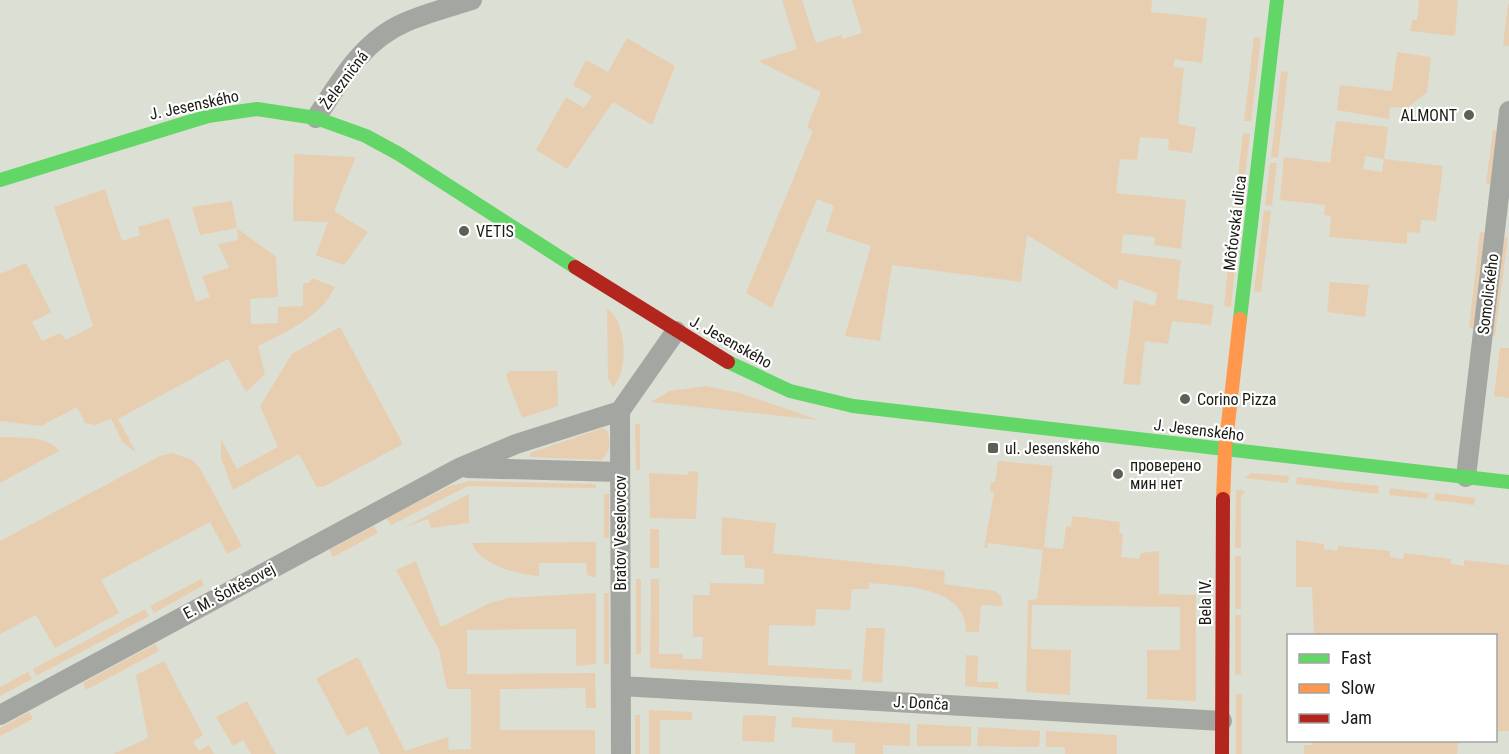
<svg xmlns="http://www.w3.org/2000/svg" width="1509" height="754" viewBox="0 0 1509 754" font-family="'Roboto Condensed',sans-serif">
	<rect width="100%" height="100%" fill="#dcdfd3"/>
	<path fill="#e8ceb1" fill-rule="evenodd" d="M782,0H802L816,43L841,35L843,39L862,33L852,0H1152L1151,12L1207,18L1202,63L1174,59V67L1184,68L1178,124L1196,127L1192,153L1168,150L1169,139L1140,137L1137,160L1120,159L1116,193L1186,200L1181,249L1154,245L1155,237L1123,234L1121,253L1181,260L1177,299L1214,305L1211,325L1172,321L1168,344L1145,341L1140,385L1123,384L1134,300L1155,306L1157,293L1119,279L1117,290L1027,235L1021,282L892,265L880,341L845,336L871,246L826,231L834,206L817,199L772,308L746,293L813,131L807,127L821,92L758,61L797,49Z
		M1419,0H1458L1455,36L1410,31L1412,20H1417Z
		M1508,4H1509V46L1503,45Z
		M1254,37L1261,38L1251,121H1244Z
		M627,38L675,66L652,125L613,102L567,169L536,150L566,97L584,108L592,96L573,85L586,60L608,72Z
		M1397,52L1431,57L1427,92L1407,108L1390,107L1389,119L1337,110L1340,85L1392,91Z
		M1281,71L1288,72L1278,158L1271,157Z
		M1336,121L1388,127L1384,159L1443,166L1436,221L1421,220L1420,233L1407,232V244L1329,237L1331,216L1324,215L1325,205L1280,200L1284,157L1330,163ZM1365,156L1384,159L1382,172L1363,169Z
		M1493,130H1497L1491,184L1486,183Z
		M1243,133L1250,134L1241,211L1234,210Z
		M294,154L356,157L334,211L368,232L344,265L316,255L328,222L293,221Z
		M1270,163H1277L1272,206L1265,205Z
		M105,189L122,241L140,235L138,227L169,218L196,302L210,297L202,276L229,268L218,244L238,240L237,228L200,235L192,207L232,201L237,228L276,257L278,297L250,299L251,324L278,323V307L303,306V283H309L312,278L335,287C320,318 287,331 258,346L265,374L246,392L228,359L118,419L136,452L123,443L111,419L95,425L85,423L77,407L41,426L0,421V274L26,263L51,312L32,322L42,341L60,333L66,340L93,326L54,207Z
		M1264,210L1271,211L1261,292L1254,291Z
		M1232,228L1239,229L1231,307L1224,306Z
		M1480,232L1485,233L1473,329L1469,328Z
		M1503,237H1508L1495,336H1491Z
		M1330,282L1369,285L1365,317L1327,312Z
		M607,309C627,320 629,371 613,387L608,379Z
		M340,327L403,444L323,487L316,486L299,454L233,490L221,458V439L237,469L278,447L260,406L292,354Z
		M1500,348H1509V398L1494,396Z
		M509,371H557L558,406L522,418L506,376Z
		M706,386L740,393L818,420L651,402L670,391Z
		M635,424H640V470H636Z
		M603,428L608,432C610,443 611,453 601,460L530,457V453Z
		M0,437C19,438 48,435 59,451L0,483Z
		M173,453L192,460L200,468L242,546L227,554L210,522L101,580L119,613L55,648L36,615L0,634V541L160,456Z
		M998,461L1053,466L1044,547L1063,549L1066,526L1071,527L1072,516L1120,522L1119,533L1123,534L1121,557L1139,559L1141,553L1159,551V594L1196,595V701L1147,699V650H1180V607L1032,605L1031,649L1071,650L1070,695L1026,692L1028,600L1037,599L1043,550L988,543L987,548H984L994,493L990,491L991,482H995Z
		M689,471L698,472L696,519L650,518L649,473L688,475Z
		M1252,473L1289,476L1288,483L1244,478Z
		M1297,477L1379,486L1378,494L1296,484Z
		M470,481L596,484V488L468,486L391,525L386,518L450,486Z
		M1390,488L1428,493L1427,499L1389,495Z
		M1236,490H1243L1245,493L1241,496V548H1235Z
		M1435,493L1475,498L1474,505L1434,500Z
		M469,494V523L431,528L428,519L403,528Z
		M604,494H609V538H604Z
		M722,517L776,523L773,553L945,571L944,584L995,591L1001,596L1003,606L981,605L979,632H966C967,586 902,586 869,583V589H852L850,610L816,609L815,626L769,625L768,665L852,670L851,680L650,668L651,579H659V654H683V659H702L703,637H693V595H710V583L764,584V569L745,568L744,555H721Z
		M374,526L378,533L333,557L329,550Z
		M650,529H659V568H650Z
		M1296,540L1324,544V549L1337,551L1338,546L1390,551V557L1403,559L1404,553L1451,559V564L1464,566V560L1509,565V731H1496V636L1314,635L1312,587H1296Z
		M596,542V578L587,575L586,563H539V576C518,574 480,566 472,543Z
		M1235,556H1241V609H1235Z
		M416,561L441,627L490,603L508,598L596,593V664L576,666V629L467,630V674L595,673L596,708H586L585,688L500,689V730H595V754H380L367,726L347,736L316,678L358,657L405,751L448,737L449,750L471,749V689H447L439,650L396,570Z
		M201,579L204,585L154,613L150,606Z
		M636,579H641V654H636Z
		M604,593H609V664H604Z
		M145,609L149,616L36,676L33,669Z
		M1235,615H1241V674L1235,675Z
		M866,628H885L882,683L862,681Z
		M155,644L159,651L86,690L83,683Z
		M966,655L978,656L977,682H998V689L965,686Z
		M164,661L203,735L193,742L199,751L209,745L214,754H113L148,738L136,675Z
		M28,672L32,679L0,696V687Z
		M1236,694H1242V754H1236Z
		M247,701L276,754H251L243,740L233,746L216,717Z
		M649,710L692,712V720H660V754H649Z
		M29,712L33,719L0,736V728Z
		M635,715H640V754H635Z
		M743,715L776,716L774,742L742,741Z
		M792,717L910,724V746L883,745V754H855V743L832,742L833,730L791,727Z
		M917,724L971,727V746H917Z
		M978,727L1040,731L1039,747L977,746Z
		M1046,731L1117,735V754H1065V747H1046Z
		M1313,740L1458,741L1457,754H1304V745H1313Z"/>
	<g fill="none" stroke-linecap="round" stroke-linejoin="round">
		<path stroke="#a4a6a1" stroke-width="20" d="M316,118C340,81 363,40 406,22C427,13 450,7 472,0
			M467,468L620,472
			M1466,477L1509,111
			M621,686L1222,721
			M0,715L459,468L516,444L620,411
			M621,754L620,411L676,331"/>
		<path stroke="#63d668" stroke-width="14" d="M0,180L208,116L257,109L316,118L366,136L399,154L575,267
			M1240,319L1277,0
			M728,362L790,391L853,406L1509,482"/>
		<path stroke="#ff974d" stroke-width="14" d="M1223,499L1225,450L1240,319"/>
		<path stroke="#b3261e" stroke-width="14" d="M575,267L728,362
			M1222,754L1223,499"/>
	</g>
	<g fill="#5e6057" stroke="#fff" stroke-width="2">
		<circle cx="1469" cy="115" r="6"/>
		<circle cx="464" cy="231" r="6"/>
		<circle cx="1185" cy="399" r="6"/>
		<rect x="987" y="442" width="12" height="12" rx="3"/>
		<circle cx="1118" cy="474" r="6"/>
	</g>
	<g text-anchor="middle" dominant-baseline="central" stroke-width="4.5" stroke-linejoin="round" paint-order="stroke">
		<g font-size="16" fill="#1a1c14" stroke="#fff">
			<text transform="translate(344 80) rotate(-53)">Železničná</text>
			<text transform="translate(194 105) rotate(-12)">J. Jesenského</text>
			<text transform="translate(1235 223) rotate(-83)">Môťovská ulica</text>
			<text transform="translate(1488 294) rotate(-83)">Somolického</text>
			<text transform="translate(731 342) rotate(29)">J. Jesenského</text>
			<text transform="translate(1199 430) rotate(7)">J. Jesenského</text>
			<text transform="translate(620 533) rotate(-90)">Bratov Veselovcov</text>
			<text transform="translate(229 591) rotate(-28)">E. M. Šoltésovej</text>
			<text transform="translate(1205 602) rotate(-90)">Bela IV.</text>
			<text transform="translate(921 703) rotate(3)">J. Donča</text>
		</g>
		<g font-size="16" fill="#1a1c14" stroke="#fff" text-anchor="start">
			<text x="1457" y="115" text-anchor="end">ALMONT</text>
			<text x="476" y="231">VETIS</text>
			<text x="1197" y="399">Corino Pizza</text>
			<text x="1005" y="448">ul. Jesenského</text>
			<text x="1130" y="465">проверено<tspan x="1130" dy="18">мин нет</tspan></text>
		</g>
	</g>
	<rect x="1287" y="634" width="210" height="108" fill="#ffffff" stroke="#a3a4a1" stroke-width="1.5"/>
	<rect x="1299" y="654" width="30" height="9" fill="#63d668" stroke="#a3a4a1" stroke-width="1.5"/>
	<text x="1341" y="664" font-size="18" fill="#1a1c14">Fast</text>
	<rect x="1299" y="684" width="30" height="9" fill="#ff974d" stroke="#a3a4a1" stroke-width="1.5"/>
	<text x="1341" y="694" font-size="18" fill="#1a1c14">Slow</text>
	<rect x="1299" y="714" width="30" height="9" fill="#b3261e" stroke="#a3a4a1" stroke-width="1.5"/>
	<text x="1341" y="724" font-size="18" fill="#1a1c14">Jam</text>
</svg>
